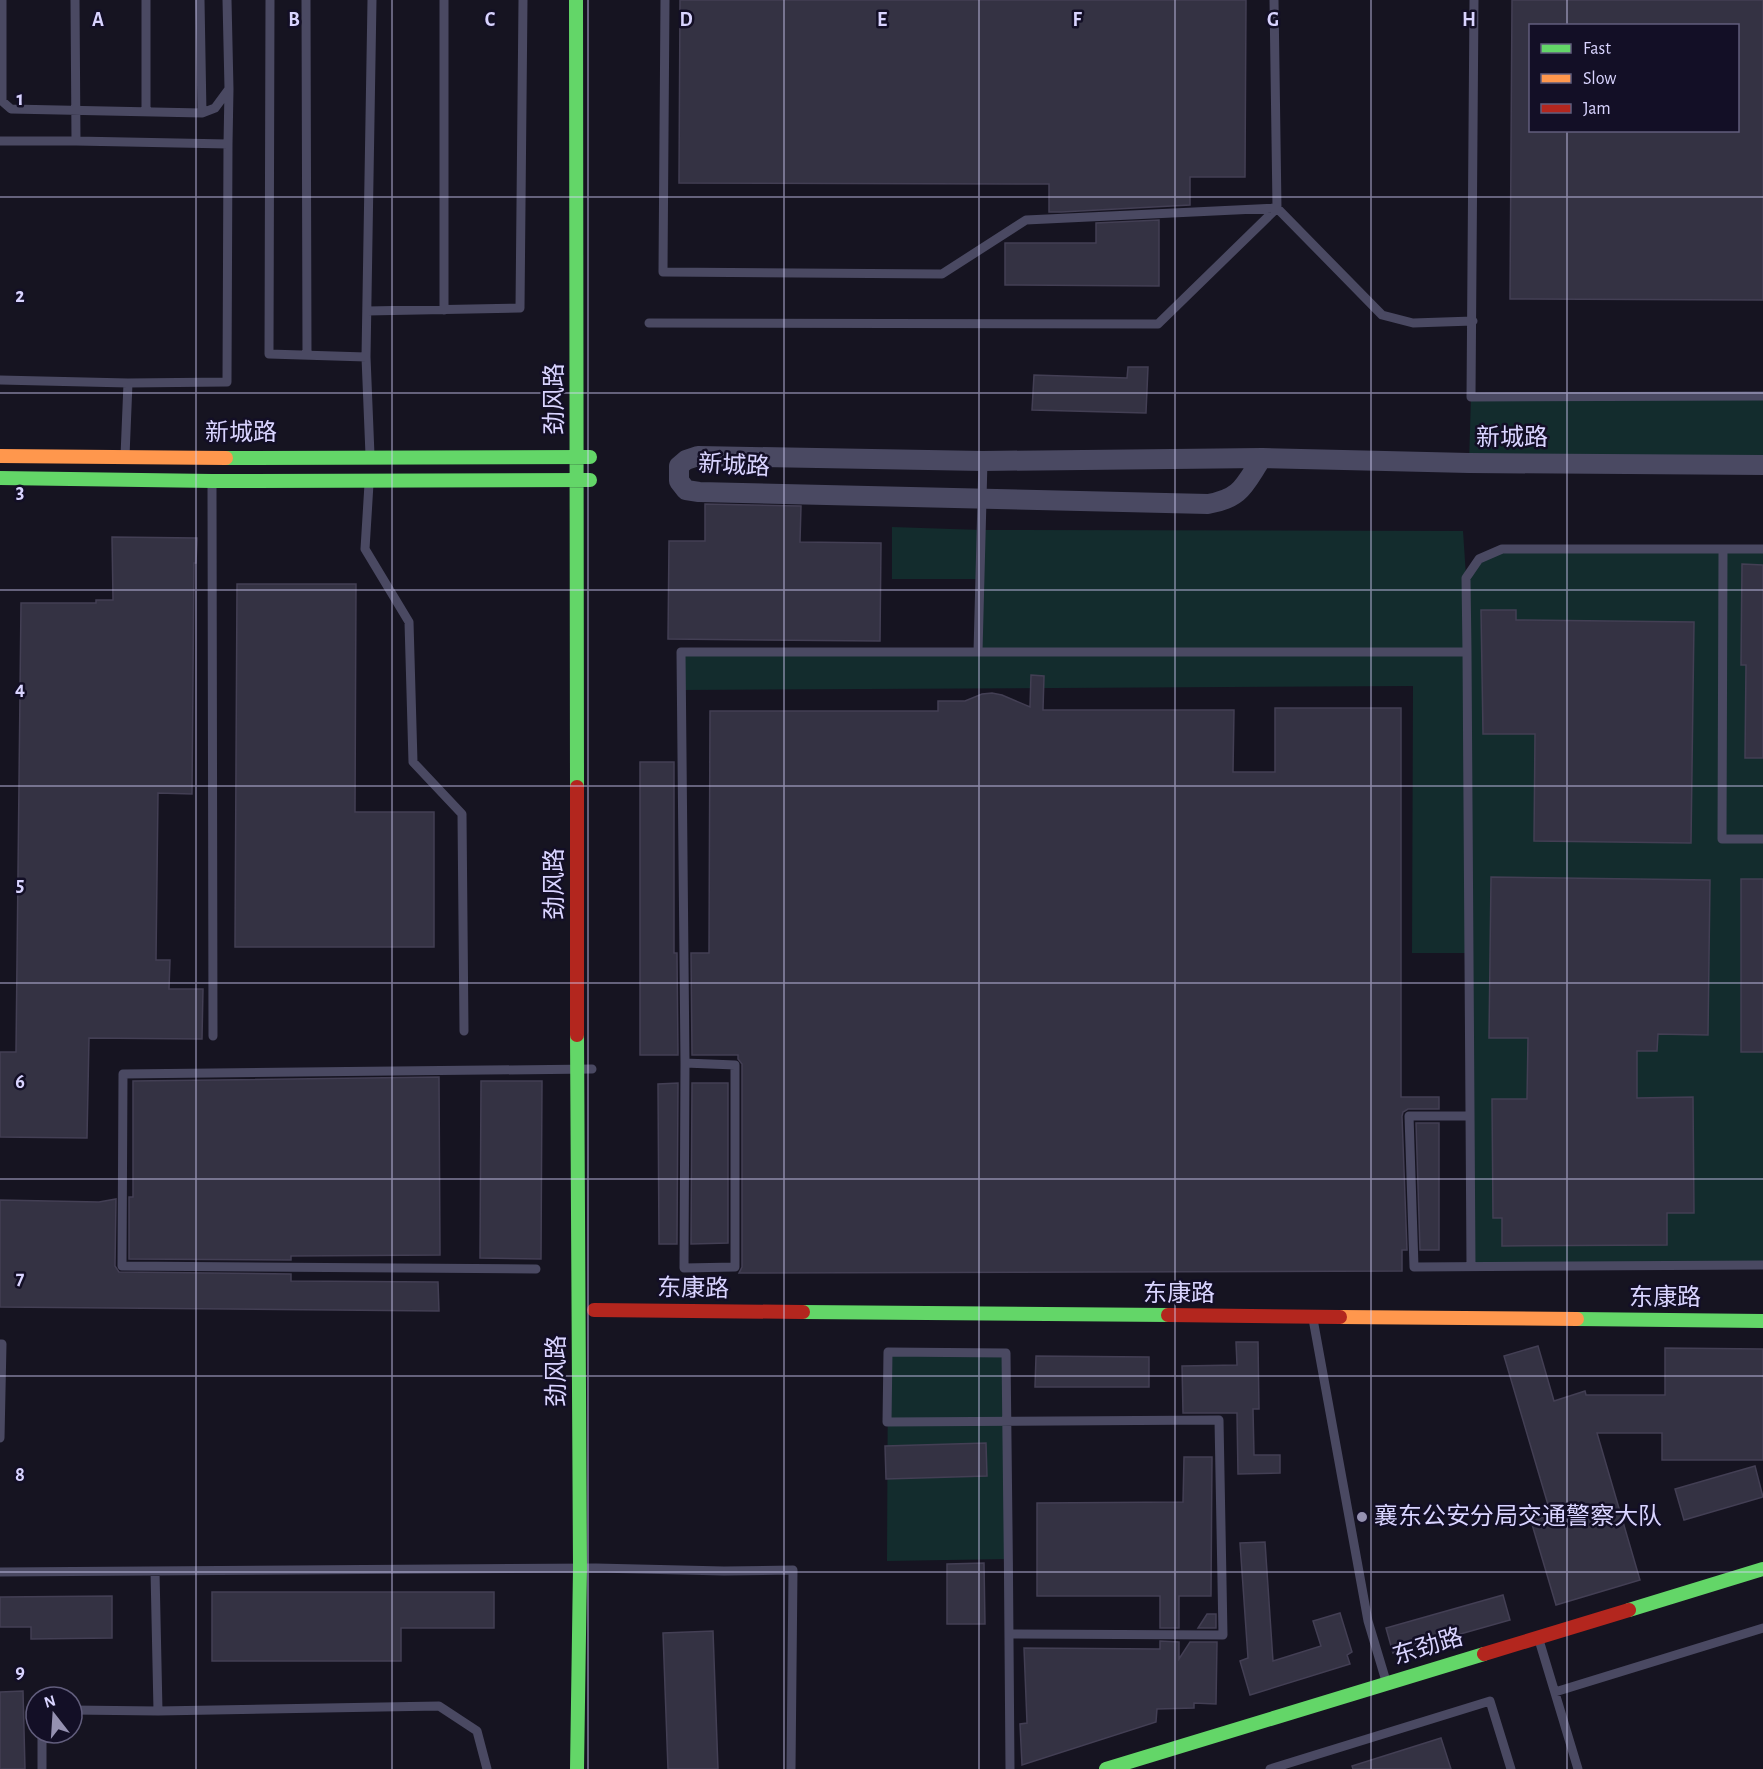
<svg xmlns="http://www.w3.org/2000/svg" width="1763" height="1769" viewBox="0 0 1763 1769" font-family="'Alegreya Sans','Noto Sans SC',sans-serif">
	<rect width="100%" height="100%" fill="#161421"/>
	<path fill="#132c2d" d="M1763,396V465L1469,463L1471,397Z
		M892,527L981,530L1463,531L1466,576L1479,559L1502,549H1763V1265L1471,1266L1468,953H1412L1413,686L681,690V652H978L980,579H892Z
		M888,1352L1006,1353L1008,1559L887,1561Z"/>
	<path fill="#343243" stroke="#433f54" stroke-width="1.5" fill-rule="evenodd" d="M680,0H1246L1245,177H1190V205L1061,212H1049V184L679,183Z
		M1512,0H1763V300L1510,299ZM1530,26H1737V130H1530Z
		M1159,220V286L1005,285V243H1096V223Z
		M1128,367H1148L1146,413L1032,410L1034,375L1127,378Z
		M705,504L801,506L800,542L881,543L880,641L668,639L669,541H705Z
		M112,537L197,538L196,563H194L192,794L158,793L156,960H170L169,989H203L202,1039L89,1038L87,1138L0,1137V1052H16L21,603H96V600H113Z
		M1742,564L1763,565V758H1745L1746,665H1741Z
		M237,584H356L355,812H434V947H235Z
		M1481,610H1516V620L1694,622L1691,843L1534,841L1535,734H1483Z
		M1031,675L1044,676L1043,710H1234L1233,772H1275V708H1401V1097H1439V1109H1408L1403,1112L1402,1116L1407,1250H1402V1271L739,1273L742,1267V1064L738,1059V1055H692L691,953H709L710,711H938V701H965L982,694L992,693L1002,695L1030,707Z
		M640,762H674V953H677L678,1055H640Z
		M1491,877L1710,880L1708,1035L1658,1034L1657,1051H1637V1098L1693,1097L1694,1213H1667V1245L1502,1246V1218H1493L1492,1099H1527L1528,1038H1489Z
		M1741,879H1763V1052H1741Z
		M439,1077L440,1255L291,1256V1260L129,1259V1197H133V1081Z
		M481,1081H542L541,1259L480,1258Z
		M678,1083L677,1244H659L658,1084Z
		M692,1083H728V1243L691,1244Z
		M1416,1123H1439V1250H1420Z
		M116,1199L115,1266L119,1272L291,1274V1281L438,1282L439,1311L0,1307V1200L99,1202Z
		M1236,1342H1258L1259,1409H1253L1254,1455H1280V1473L1238,1474L1237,1413H1183L1182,1366L1237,1365Z
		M1538,1346L1554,1401L1585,1391L1586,1395H1665V1348L1763,1349V1460H1662V1433H1597L1640,1580L1556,1605L1531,1521L1551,1515L1504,1356Z
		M1036,1356L1149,1357V1387H1035Z
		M986,1443L987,1476L886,1479L885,1446Z
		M1184,1457H1212L1211,1596H1179V1628H1160V1596H1037V1503L1183,1502Z
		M1755,1466L1763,1497L1684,1520L1675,1489Z
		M1265,1542L1273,1661L1321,1646L1313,1621L1340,1613L1352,1652L1347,1655L1350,1664L1250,1695L1240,1661L1248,1658L1240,1543Z
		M984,1563L985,1624H947V1564Z
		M212,1592H494V1628H401V1661H212Z
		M1503,1595L1510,1620L1393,1653L1386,1628Z
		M112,1596V1638L31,1639V1627H0V1597Z
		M1207,1614H1216V1628H1198Z
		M713,1631L718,1769H668L663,1633Z
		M1160,1641L1179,1642V1659L1190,1642H1217L1216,1704L1194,1703V1708L1157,1709L1156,1722L1022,1765L1020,1724L1027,1723L1024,1648L1160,1649Z
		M23,1691L25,1769H0V1692Z
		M1441,1738L1451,1769H1353L1352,1766Z"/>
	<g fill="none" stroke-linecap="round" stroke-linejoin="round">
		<path stroke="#4a4962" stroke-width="9" d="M2,0V101L11,109L202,113L215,108L229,89L227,0
			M200,0L202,113
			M270,0L269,354L366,357
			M306,0L307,355
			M444,0V310
			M665,0L663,272L942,274L1026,220L1277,208L1382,315L1413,323L1473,321
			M1474,0L1471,397L1763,396
			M146,112V0
			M0,141H76L75,0
			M76,141L228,144L227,382L128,383
			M228,144L229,89
			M367,311L520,308L523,0
			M649,323L1158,324L1277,208L1274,0
			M0,380L128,383L125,456
			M370,455L366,357L372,0
			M369,484L365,549L409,622L413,762L462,814L464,1031
			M212,485L213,1036
			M1723,549L1722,839H1763
			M978,652H1467L1471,1266
			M1467,652L1466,578L1479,559L1502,549H1763
			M685,1063L735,1065V1267L684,1268L685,1063L681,652H978L983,461
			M1470,1116H1409L1414,1267L1763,1265
			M536,1269L122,1266L123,1074L592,1069
			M1313,1319L1368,1621L1386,1681
			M0,1344H2L0,1438
			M155,1571L158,1711
			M0,1572L596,1568L724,1571L793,1570L791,1769
			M1009,1634L1223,1635L1219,1420L887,1422L888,1352L1006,1353C1008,1492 1009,1630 1010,1769
			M1539,1640L1578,1769
			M1555,1692L1763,1628
			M72,1710L158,1711L439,1706L477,1731L487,1769
			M42,1769V1733
			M1270,1769L1490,1701L1511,1769"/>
		<path stroke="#4a4962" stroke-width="20" d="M1262,458C1244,485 1242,498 1208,504L699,492L686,490L679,481V466L686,460L698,456L983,461L1262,458L1469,463L1763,465"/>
		<path stroke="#63d668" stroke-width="14" d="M576,0L577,787
			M226,458L590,457
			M0,478L212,481L590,480
			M577,1035L580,1568L577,1769
			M803,1312L1168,1315
			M1577,1319L1763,1321
			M1629,1610L1763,1569
			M1106,1769L1484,1654"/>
		<path stroke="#ff974d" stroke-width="14" d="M0,456L226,458
			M1340,1317L1577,1319"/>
		<path stroke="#b3261e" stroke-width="14" d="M577,787V1035
			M594,1310L803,1312
			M1168,1315L1340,1317
			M1484,1654L1629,1610"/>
	</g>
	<path fill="none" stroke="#d9d4ff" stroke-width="1.5" stroke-opacity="0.55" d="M196,0V1769M392,0V1769M588,0V1769M784,0V1769M979,0V1769M1175,0V1769M1371,0V1769M1567,0V26M1567,130V1769M0,197H1763M0,393H1763M0,590H1763M0,786H1763M0,983H1763M0,1179H1763M0,1376H1763M0,1572H1763"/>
	<circle fill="#9591b1" stroke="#130f26" stroke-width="2" cx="1362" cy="1517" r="6"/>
	<g text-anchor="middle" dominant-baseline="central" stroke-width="5" stroke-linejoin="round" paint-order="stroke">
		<g font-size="24" fill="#d9d4ff" stroke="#130f26">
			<text transform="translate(555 399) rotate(-90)">劲风路</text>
			<text x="241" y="433">新城路</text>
			<text x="1512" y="438">新城路</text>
			<text transform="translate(734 466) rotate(3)">新城路</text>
			<text transform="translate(555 884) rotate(-90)">劲风路</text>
			<text transform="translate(693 1289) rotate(1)">东康路</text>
			<text x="1179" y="1294">东康路</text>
			<text x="1665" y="1298">东康路</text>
			<text transform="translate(557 1371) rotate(-90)">劲风路</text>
			<text transform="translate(1428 1647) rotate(-17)">东劲路</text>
		</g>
		<g font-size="24" fill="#d9d4ff" stroke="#130f26" text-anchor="start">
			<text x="1374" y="1517">襄东公安分局交通警察大队</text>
		</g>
	</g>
	<g font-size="20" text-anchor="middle" font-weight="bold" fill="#d9d4ff" stroke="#130f26" stroke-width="5" stroke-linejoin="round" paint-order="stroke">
		<text x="98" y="26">A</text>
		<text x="294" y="26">B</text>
		<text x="490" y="26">C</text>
		<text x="686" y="26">D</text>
		<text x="882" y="26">E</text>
		<text x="1077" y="26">F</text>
		<text x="1273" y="26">G</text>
		<text x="1469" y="26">H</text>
		<text x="20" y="105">1</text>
		<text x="20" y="302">2</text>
		<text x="20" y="498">3</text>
		<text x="20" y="695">4</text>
		<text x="20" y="891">5</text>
		<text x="20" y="1088">6</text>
		<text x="20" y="1284">7</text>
		<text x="20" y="1481">8</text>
		<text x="20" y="1678">9</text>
	</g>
	<rect x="1529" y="24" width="210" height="108" fill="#130f26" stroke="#625e7d" stroke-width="1.5"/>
	<rect x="1541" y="44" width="30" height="9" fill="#63d668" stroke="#625e7d" stroke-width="1.5"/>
	<text x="1583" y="54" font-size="18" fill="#d9d4ff">Fast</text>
	<rect x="1541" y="74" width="30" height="9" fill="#ff974d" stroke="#625e7d" stroke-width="1.5"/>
	<text x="1583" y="84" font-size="18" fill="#d9d4ff">Slow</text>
	<rect x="1541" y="104" width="30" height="9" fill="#b3261e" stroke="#625e7d" stroke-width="1.5"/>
	<text x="1583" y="114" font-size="18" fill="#d9d4ff">Jam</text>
	<g transform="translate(54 1715) rotate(343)"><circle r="28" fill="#130f26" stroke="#625e7d" stroke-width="1.5"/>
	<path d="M0-4.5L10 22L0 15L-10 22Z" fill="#9591b1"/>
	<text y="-9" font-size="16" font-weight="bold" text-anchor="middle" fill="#d9d4ff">N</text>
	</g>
</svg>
